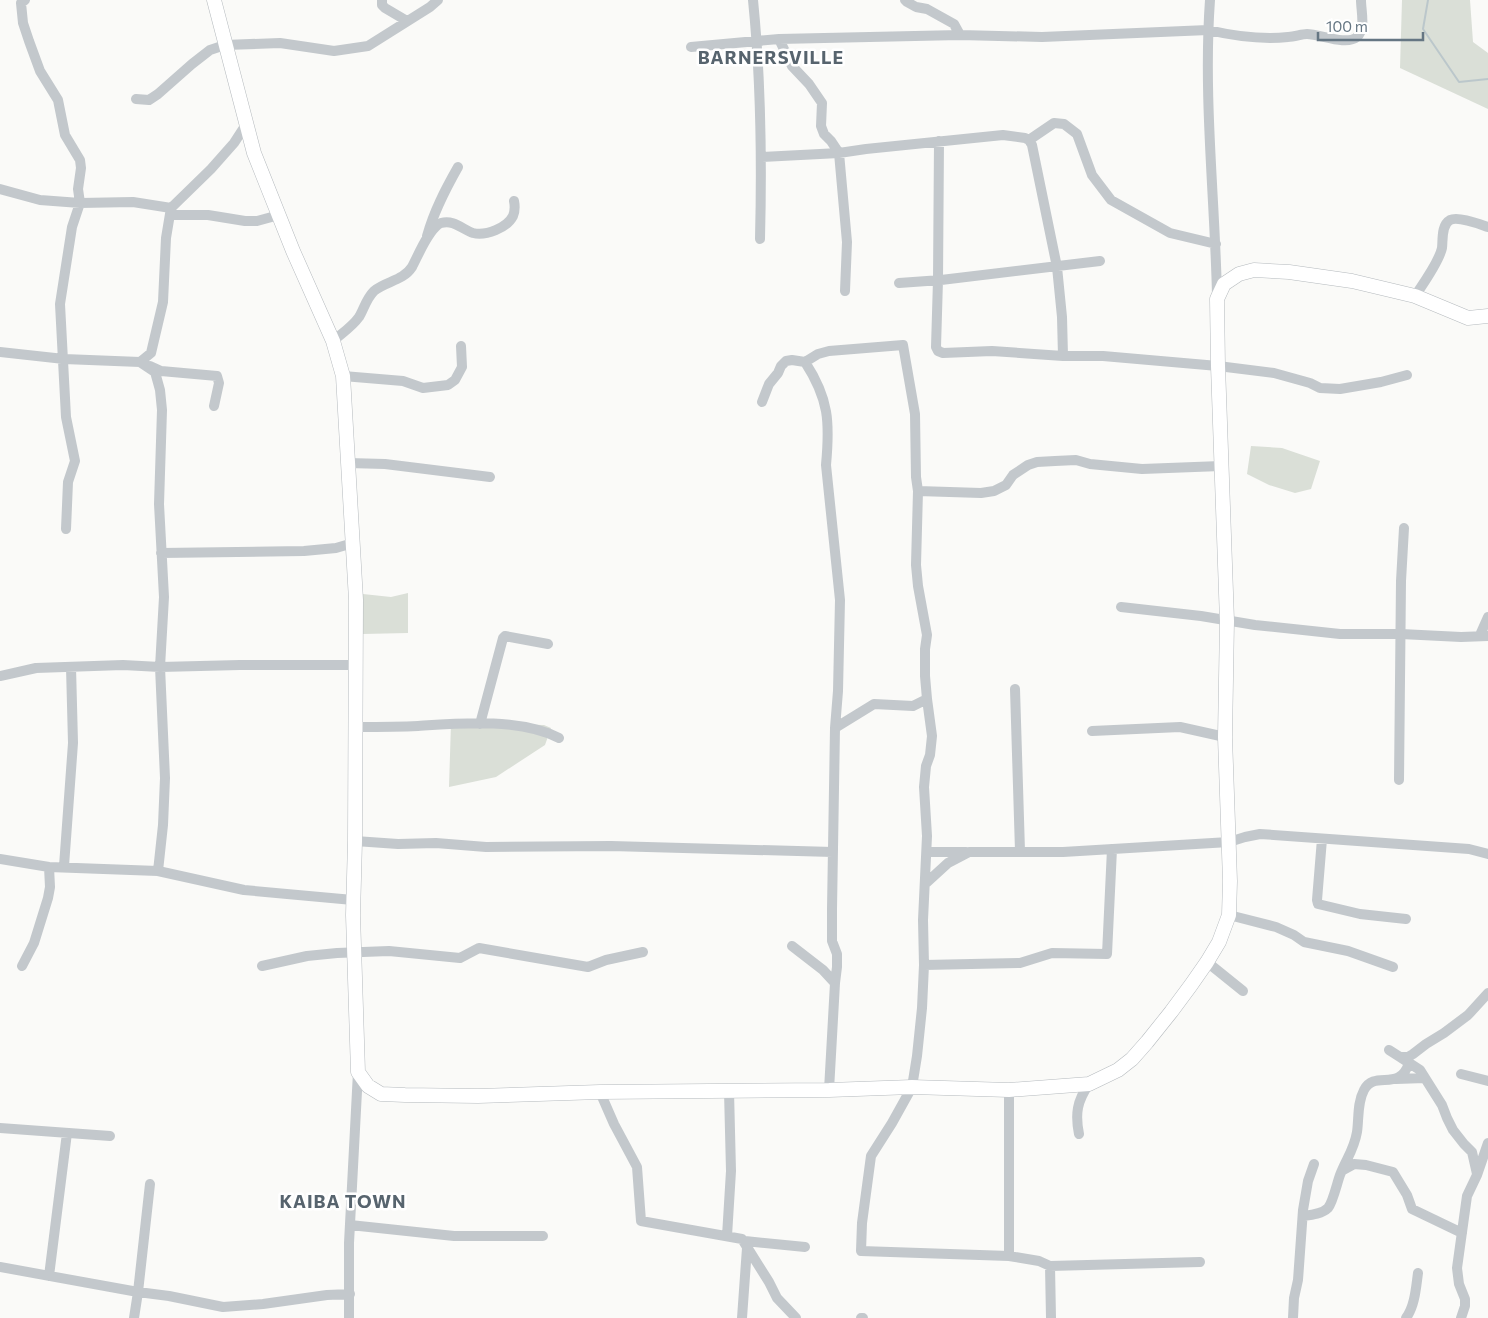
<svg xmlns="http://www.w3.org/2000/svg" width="1488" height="1318" viewBox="0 0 1488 1318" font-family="Commissioner,sans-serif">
	<rect width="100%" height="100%" fill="#fafaf8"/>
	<path fill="#dadfd7" d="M1402,0H1470L1473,42L1488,53V109L1400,68Z
		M1251,446L1282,448L1320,461L1311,489L1295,493L1269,485L1247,474Z
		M408,593V633L363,634V594L391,597Z
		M451,723L544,725L551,728L545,745L496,777L449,787Z"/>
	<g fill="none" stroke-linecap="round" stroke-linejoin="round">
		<path stroke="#bbc7cb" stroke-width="2" d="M1428,0L1423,29L1459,82L1488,79"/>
		<defs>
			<path id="major" d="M214,0L254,153L293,251L333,341L343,376L356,600L355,841L353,915L358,1072L368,1086L381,1094L405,1095L478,1096L600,1092L829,1090L912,1087L1009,1090L1089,1084L1118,1070L1132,1059L1147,1042L1171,1012L1191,985L1207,962L1219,942L1229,915L1230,881L1225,737L1227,621L1218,366L1217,299L1224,284L1239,274L1254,270L1289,272L1352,281L1415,296L1468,318L1488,316"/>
		</defs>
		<use href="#major" stroke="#b5babe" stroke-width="15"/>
		<path stroke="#c3c8cc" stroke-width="10" d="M25,0L21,3L23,23L29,41L40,71L58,100L65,135L80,160L81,168L78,189L80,203L72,227L60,304L66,417L75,461L68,482L66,529
			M382,0V5L385,8L407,21
			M753,0C761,80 762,160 760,239
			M905,0L907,2L916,7L927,9L954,24L960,35
			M1210,0C1203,98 1215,198 1217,296
			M779,39L960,35L1042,37L1208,30C1234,36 1261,40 1288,37C1295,37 1301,34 1307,34C1320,34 1346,46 1357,37C1366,29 1361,11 1361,0
			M691,47L779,39L792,66L809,84L822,103L821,126L824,134L831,141L839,153L847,242L845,291
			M136,99L149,100L158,94L192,64L210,50L225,45L280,43L334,51L368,46L430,7L438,0
			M1029,140L1054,123L1064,124L1077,134L1092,175L1111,200L1170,233L1216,244
			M939,141L938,280L936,347L938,351L943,353L992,351L1063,356
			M762,157L839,153L866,149L1003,135L1025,138L1029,140L1032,145L1057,267L1062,317L1063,356H1103L1218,366L1274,373L1310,383L1320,388L1340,389L1381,382L1407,375
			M0,189L40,200L80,203L133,202L171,208
			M171,215H208L245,221H257L279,215
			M427,236C434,211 445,190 458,167
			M899,283L941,280L1100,261
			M1415,296C1423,284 1439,262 1442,248C1443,240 1441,225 1450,220C1458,216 1479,224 1488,227
			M333,341C342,333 352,327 359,317C364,309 366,299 374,291C386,281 403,281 412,267C418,256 429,228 441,223C454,219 463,230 473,233C486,236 507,228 513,216C515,211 515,206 514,201
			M0,352L64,359L140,362L155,372L160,390L162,410L159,504L164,597L160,667L165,778L163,825L158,871
			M140,362L151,353L163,302L166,238L171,208L211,169L234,143L247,123
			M805,362L818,354L829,351L903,345L915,414L916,477L918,491L916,565L918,586L927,635L925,649V676L927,699L932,736L930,755L926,766L924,787L927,836L923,920L924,965L922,1008L917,1056L912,1087L892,1123L871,1156L862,1223L861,1251L1009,1256V1090
			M150,366L161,371L217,376L219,383L214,406
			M343,376L403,381L423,388L448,385L455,380L462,367L461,346
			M762,402L769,384L778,373L781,366L786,361L792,360L805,362C829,399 830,422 826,465L840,600L838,691L835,728L832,909V941L837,954V967L835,983L829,1090
			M348,463L385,464L490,477
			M918,491L981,493L994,491L1006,485L1013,475L1028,465L1037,462L1055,461L1076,460L1090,464L1142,469L1221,466
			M161,553L304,551L336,548L353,543
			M1121,607L1201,616L1255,625L1340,634H1401L1461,637L1488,636
			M1480,635L1488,617
			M0,676L36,668L123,665L160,667L240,665H355
			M1015,689L1020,851
			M480,724L503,638L505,636L548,644
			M356,727C377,727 398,727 418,726C462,723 519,718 559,738
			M835,728L874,704L913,706L927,699
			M1092,731L1180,727L1225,737
			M1399,780L1401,581L1404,528
			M1322,839L1317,900L1318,904L1360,914L1406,919
			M355,841L398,844L436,843L486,847L611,846L833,852
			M927,852H966
			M0,859L49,867L158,871L244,890L353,900
			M64,866L73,743L71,667
			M925,884L948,863L969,852H1063L1229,842L1245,837L1260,834L1469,849L1488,854
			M1229,915L1276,927L1294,935L1304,942L1348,951L1393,967
			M792,946L823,970L835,983
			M1207,962L1243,991
			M924,965L1020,963L1052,953L1107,954L1112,849
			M22,966L34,943L48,898L50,887L49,867
			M262,966L307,956L337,953L389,951L460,958L479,948L588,967L606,960L643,952
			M1389,1050L1400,1057H1408L1413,1054L1426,1044L1444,1033L1468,1015L1488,993
			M1400,1057L1420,1070L1425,1078L1442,1105L1447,1118L1453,1130L1464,1144L1472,1152L1477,1174
			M1461,1074L1488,1081
			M1396,1079L1425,1078
			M600,1092L614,1124L637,1167L641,1221L742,1239L769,1282L777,1298L796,1318
			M0,1128L110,1136
			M1079,1134C1075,1114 1077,1101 1089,1084
			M1343,1170L1354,1164L1366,1165L1393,1172L1407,1195L1412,1209L1462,1233
			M1303,1216C1311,1215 1322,1214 1328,1208C1333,1202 1337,1183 1340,1175C1346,1159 1354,1150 1357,1132C1359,1119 1357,1103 1364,1090C1375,1069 1399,1093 1409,1063
			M350,1225L454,1236H543
			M727,1236L731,1171L729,1091
			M745,1241L805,1247
			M1009,1256L1039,1261L1050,1266L1200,1262
			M1050,1266L1051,1318
			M0,1267L138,1292L150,1184
			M49,1276L67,1133
			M134,1318L138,1292L169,1296L223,1307L263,1304L327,1295L350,1294
			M349,1318V1243L358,1072
			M742,1318L747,1248
			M861,1318H863
			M1293,1318L1294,1298L1298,1280L1303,1210L1308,1181L1314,1164
			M1406,1318C1415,1306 1416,1287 1418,1273
			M1461,1318L1465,1306V1299L1459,1284L1457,1268L1467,1196L1477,1175L1488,1143"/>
		<use href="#major" stroke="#fff" stroke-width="14"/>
	</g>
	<g text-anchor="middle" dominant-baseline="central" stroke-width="5" stroke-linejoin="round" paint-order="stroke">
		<g font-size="18" font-weight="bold" letter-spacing="1" fill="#57646e" stroke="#fff">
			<text x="771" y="57">BARNERSVILLE</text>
			<text x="343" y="1201">KAIBA TOWN</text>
		</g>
	</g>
	<path d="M1318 32v8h105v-8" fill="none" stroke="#657683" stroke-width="2.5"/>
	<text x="1326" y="32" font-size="15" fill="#657683" stroke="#ffffff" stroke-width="4" paint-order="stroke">100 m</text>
</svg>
